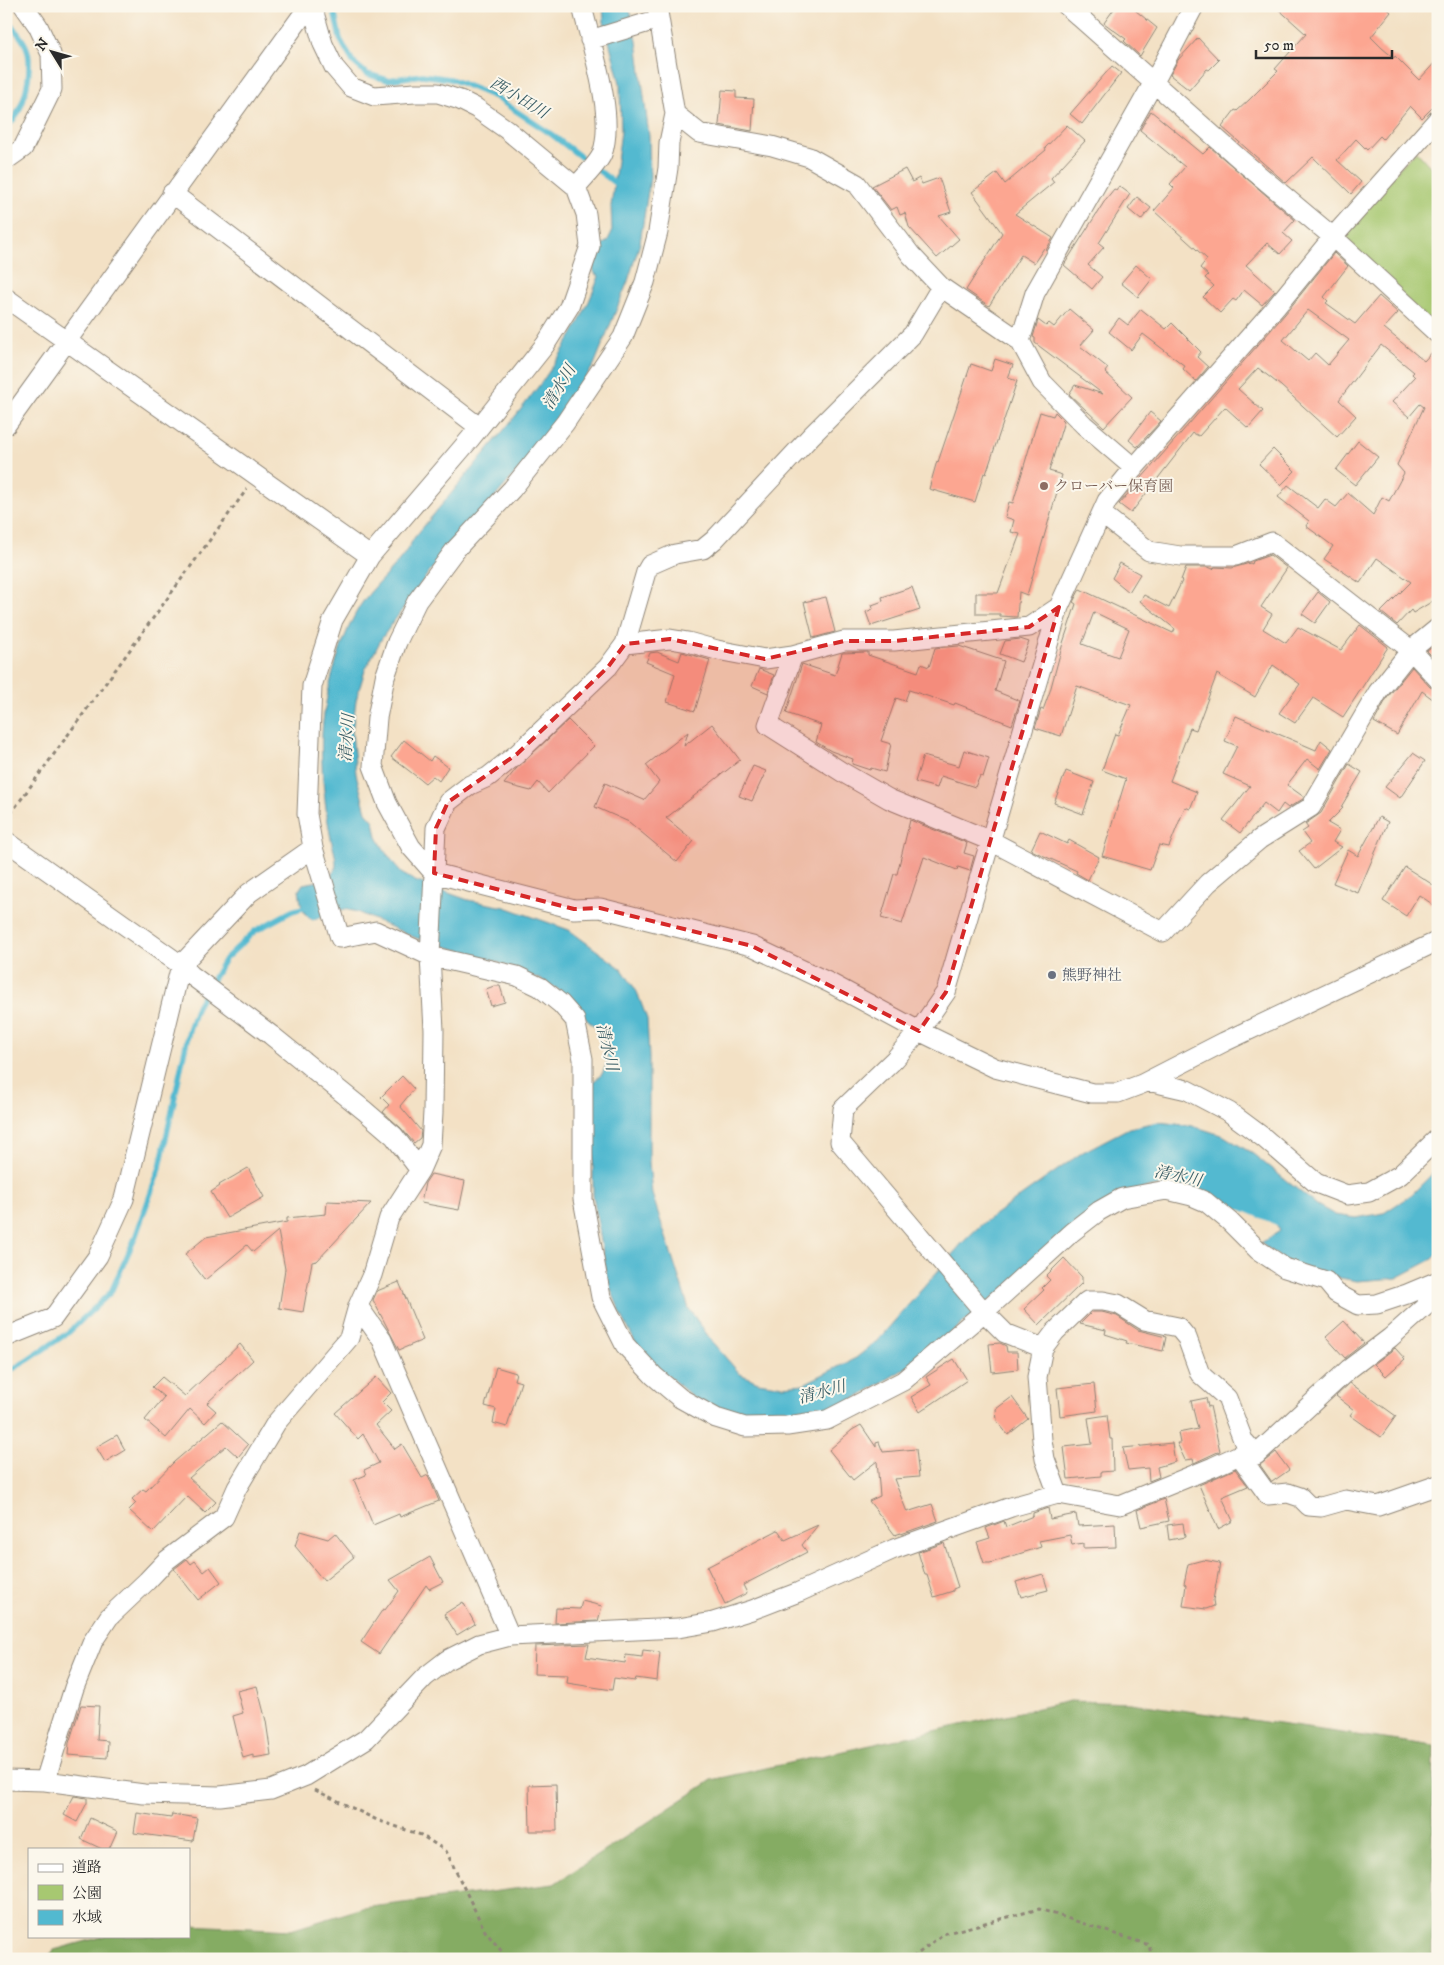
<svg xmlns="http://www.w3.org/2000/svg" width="1444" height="1965" viewBox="0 0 1444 1965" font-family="'IM FELL DW Pica','Noto Serif JP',serif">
	<rect width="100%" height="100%" fill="#fbf7ec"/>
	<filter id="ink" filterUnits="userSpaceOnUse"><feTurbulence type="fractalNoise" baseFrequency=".02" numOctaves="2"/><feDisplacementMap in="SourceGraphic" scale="10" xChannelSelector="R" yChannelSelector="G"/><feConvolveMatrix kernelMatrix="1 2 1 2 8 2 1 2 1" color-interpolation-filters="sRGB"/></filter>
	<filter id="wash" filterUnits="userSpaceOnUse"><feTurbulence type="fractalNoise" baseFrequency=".0096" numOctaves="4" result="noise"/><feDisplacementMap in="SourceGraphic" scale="20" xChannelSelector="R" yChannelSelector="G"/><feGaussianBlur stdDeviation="1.12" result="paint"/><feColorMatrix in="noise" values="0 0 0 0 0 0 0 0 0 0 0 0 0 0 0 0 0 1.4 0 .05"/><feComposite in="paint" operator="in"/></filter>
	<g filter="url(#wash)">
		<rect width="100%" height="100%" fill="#f3e1c5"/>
		<path fill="#a7c871" stroke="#697a4e" d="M1416,151L1438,175V328L1333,237Z"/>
		<path fill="#85ac63" stroke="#586c47" d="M1070,1701L1131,1703L1434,1746L1432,1959H46L54,1950L105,1936H189V1925L291,1930L363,1908L554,1884L712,1780Z"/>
		<path fill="#52b9d0" stroke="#3e727e" d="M603,6H629L637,41L649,136L650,178L640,243L628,281L594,365L555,423L530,457L429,572L382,638L365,670L356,700L352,732L356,774L366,812L374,821L377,837L385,851L401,873L415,881L468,900L505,907L569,930L622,969L637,992L647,1019L649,1058V1162L652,1194L689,1309L713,1343L740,1374L758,1382L783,1386L804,1384L856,1358L877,1341L964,1241L983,1223L1083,1152L1129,1128L1158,1122L1193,1126L1224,1136L1253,1154L1317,1205L1335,1215L1356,1218L1384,1213L1411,1195L1438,1168V1254L1433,1259L1397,1278L1357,1281L1319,1274L1282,1259L1261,1243L1280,1231L1271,1214L1242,1185L1219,1174L1189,1168L1152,1177L1157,1186L1119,1194L916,1362L846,1404L802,1417L767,1422L734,1417L700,1403L640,1352L621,1314L608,1282L593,1195V1082L602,1074L608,1061L604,1038L596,1027L577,1010L559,990L544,981L487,958L416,938L357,912L345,909L313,920C301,915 301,902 299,890L303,884C312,882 329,881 334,872C339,864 333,848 331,839C325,809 320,763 322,733C324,696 342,630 364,600C380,579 402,562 414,538C439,508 464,478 489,448C535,393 575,344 599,276L595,274L593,268L598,246L607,242L612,232L611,206L621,131L620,83L604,22Z"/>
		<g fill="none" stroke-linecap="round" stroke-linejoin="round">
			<path stroke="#52b9d0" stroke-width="5.5" d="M333,6L340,39L353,62L367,74L388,80L422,75L451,79L495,97L551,134L620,187
				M6,17C12,28 22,36 26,46C35,66 24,115 6,127
				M6,1373L28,1360L69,1332L111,1292L135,1238L160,1167L189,1030L197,1006L225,959L255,931L292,911L309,906"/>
			<path stroke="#52b9d0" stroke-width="32" d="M1128,1169L1165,1170L1245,1194L1296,1216"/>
		</g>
		<g id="blocks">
			<path fill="#fca691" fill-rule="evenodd" d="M1116,6H1130L1157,28L1140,56L1124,41L1126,39L1104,23Z
				M1275,6H1384L1391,12L1371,37L1382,48L1394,58L1395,56L1419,80L1438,59V102L1422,118L1410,106L1383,139L1380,136L1367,150L1356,139L1337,160L1361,182L1351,194L1313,157L1286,183L1222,127L1235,110L1237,111L1249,100L1278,71L1275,69L1306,34Z
				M1198,38L1219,60L1209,70L1207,69L1189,90L1170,75L1178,60Z
				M1112,66L1121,73L1082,124L1070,114Z
				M722,90L736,91V98L754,99L752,131L719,125Z
				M1151,111L1203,154L1210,147L1295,220L1283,233L1292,241L1280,254L1267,243L1246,265L1275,291L1262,305L1244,290L1236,301L1233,299L1220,313L1203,297L1214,286L1205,278L1208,275L1200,268L1207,259L1154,211L1174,188L1170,184L1185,167L1140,130Z
				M1067,125L1085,141L1051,178L1054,182L1015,214L1053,238L1046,250L1044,248L1034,263L1021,255L989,306L966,290L1002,233L972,192L997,173L1005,184L1046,150L1045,148Z
				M905,169L912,182L919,178L922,184L939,178L951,212L939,216L959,239L937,258L909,227L905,213L900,215L897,207L891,210L872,186Z
				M1119,186L1130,194L1099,243L1104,247L1088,265L1102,277L1092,289L1064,265L1106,199L1114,189L1116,190Z
				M1137,197L1151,208L1141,220L1128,209Z
				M1334,253L1348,266L1324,297L1328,301L1326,303L1355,324L1379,296L1398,313L1384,328L1424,361L1438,346V598L1413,613L1411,610L1397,625L1381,612L1411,582L1377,558L1360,583L1324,559L1333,546L1306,526L1309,521L1278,497L1288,485L1318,508L1325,499L1336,507L1348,493L1373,515L1382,497L1389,501L1404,473L1397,465L1424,407L1420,404L1409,417L1392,402L1415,377L1412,374L1414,372L1381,345L1339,400L1356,416L1337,437L1281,386L1258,368L1238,389L1263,411L1248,428L1225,407L1199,436L1193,433L1131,513L1119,504L1285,314ZM1308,310L1349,340L1328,365L1315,353L1308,361L1283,340Z
				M1136,265L1152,279L1138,297L1121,283Z
				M1069,309L1094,330L1080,346L1108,368L1105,372L1132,397L1104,427L1069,394L1075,385L1103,394L1035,343V338L1033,337L1038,320L1046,326L1049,323L1054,327Z
				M1141,309L1166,329L1172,323L1201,352L1197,357L1208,367L1196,381L1183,369L1185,366L1143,334L1131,350L1109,332L1119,318L1128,325Z
				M995,359L1013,365L1008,378L1017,381L986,474L984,473L975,502L929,489L937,461L938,462L971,364L991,371Z
				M1040,412L1053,416L1055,412L1064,421L1049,471L1062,475L1027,595L1019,592L1017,617L1000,616V614H976V593H998L1020,534L1011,532L1014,520L1005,517L1009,502L1013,503Z
				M1150,412L1161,421L1137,447L1129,440Z
				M1358,441L1378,457L1355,485L1336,470Z
				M1273,449L1295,471L1281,485L1259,464Z
				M1270,555L1287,568L1261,607L1272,614L1263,629L1286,643L1298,627L1341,650L1360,625L1388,647L1343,717L1313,698L1295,723L1279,713L1300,684L1273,665L1255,697L1217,674L1196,730L1190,728L1170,781L1197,792L1190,809L1185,807L1169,847L1159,845L1150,870L1102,856L1126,779L1102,770L1115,734L1118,735L1131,705L1077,686L1061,736L1035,728L1041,709L1043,710L1050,691L1063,643L1076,604L1073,602L1080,589L1173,633L1175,629L1140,601L1144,595L1169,608L1182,581L1181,580L1186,567H1208L1213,569L1215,567L1232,568L1250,563L1252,564L1253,561ZM1094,612L1129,629L1118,657L1082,644Z
				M1120,563L1140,574L1129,592L1112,578Z
				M912,587L920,610L871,626L866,612L873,609L872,605L883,601L882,597Z
				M1318,592L1330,602L1315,623L1302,614Z
				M826,597L835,632L813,638L804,602Z
				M1020,639L1029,642L1021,662L1000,654L1005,641Z
				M1438,643V662L1427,651Z
				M959,646L1004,661L995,691L1020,701L1012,725L955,703L954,705L909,690L905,701L896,698L881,741L891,744L885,772L871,768L870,770L852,764L853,759L831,751L816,742L821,725L786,713L802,664L835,675L842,653L868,652V655L918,672L921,664L929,667L935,648Z
				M657,652L679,661L682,652L710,660L695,711L667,702L675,674L646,662L650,653Z
				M1412,667L1430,687L1438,690V703L1422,691L1397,735L1374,722L1387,698Z
				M759,669L774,675L768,693L752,686Z
				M1236,716L1316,750L1321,740L1332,749L1320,769L1307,759L1287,785L1304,797L1303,799L1288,808L1283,804L1277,813L1264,803L1240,833L1223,820L1250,786L1223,774L1237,746L1225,741Z
				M568,720L594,746L548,793L538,782L531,791L504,784L516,769Z
				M712,724L740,760L666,818L694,841L677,862L629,822L595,807L605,783L644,800L659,782L646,765L688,732L684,746Z
				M404,740L430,761L433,756L448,767L439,781L433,776L425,783L391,757Z
				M964,750L989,758L983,777L980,776L975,787L941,776L937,788L915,782L923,756L959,766Z
				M1413,753L1425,761L1400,798L1385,787Z
				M1349,764L1362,772L1341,807L1343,808L1328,823L1340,830L1333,842L1342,847L1314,869L1299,851L1310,843L1302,832L1308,828L1305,824L1321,813Z
				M753,766L766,771L752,801L739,796Z
				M1066,771L1094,782L1083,814L1054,803Z
				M1379,817L1388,822L1358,893L1333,883L1348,850L1358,856Z
				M910,820L967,843L964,853L974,856L970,871L958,867L957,870L924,857L902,924L881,918L894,874H897Z
				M1040,831L1067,844L1069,840L1099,857L1088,880L1076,873L1077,871L1031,850Z
				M1405,867L1438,888V908L1419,895L1406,916L1383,901Z
				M494,986H500L505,1002L491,1006L486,989Z
				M402,1076L414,1089L400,1106L421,1131L420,1138L414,1143L401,1128L383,1112L389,1105L381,1097Z
				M248,1168L264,1197L227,1218L211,1192L220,1186L219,1185Z
				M431,1174L465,1181L459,1210L421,1203L425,1183Z
				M327,1201L371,1203L317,1261L312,1262L303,1312L279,1308L285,1269L278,1231L253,1252L247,1245L205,1280L185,1254L206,1237L287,1222V1218L326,1214Z
				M1064,1258L1082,1277V1283L1039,1325L1024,1309L1044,1290L1042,1288L1050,1280L1046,1276Z
				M399,1282L423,1340L399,1350L373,1300L377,1291Z
				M1092,1312H1102L1117,1316L1138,1330L1166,1337L1163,1351L1126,1343L1127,1341L1105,1334L1106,1330L1080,1324Z
				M1344,1321L1364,1343L1345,1358L1326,1337Z
				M1000,1343L1006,1346L1007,1352H1017L1018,1369L992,1372L989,1344Z
				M240,1344L253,1360L207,1403L216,1411L205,1423L190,1409L166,1438L145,1420L164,1397L152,1387L162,1377L185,1396Z
				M1395,1348L1405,1359L1386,1376L1374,1364Z
				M954,1359L967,1380L920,1412L911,1397L931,1385L926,1377Z
				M496,1367L516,1373L514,1380L521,1382L507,1427L493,1423L496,1409L485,1406Z
				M376,1377L391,1393L382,1402L391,1411L376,1425L395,1449L402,1444L422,1478L428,1475L439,1501L400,1517L399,1514L373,1525L354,1480L366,1475L364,1470L379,1463L363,1434L358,1439L335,1413Z
				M1350,1383L1396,1416L1381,1437L1350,1415L1354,1410L1336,1396Z
				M1094,1384L1097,1411L1060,1416L1057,1388Z
				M1012,1397L1028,1419L1008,1435L997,1421L996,1409Z
				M1206,1398L1208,1407L1210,1406L1220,1451L1194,1463L1193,1459L1185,1460L1177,1443H1180L1178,1433L1198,1429L1191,1401Z
				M1107,1415L1110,1439H1112L1113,1471L1101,1472V1476L1068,1479L1064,1447L1092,1444L1088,1418Z
				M222,1421L248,1445L238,1457L226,1446L189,1478L216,1502L205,1513L187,1496L153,1532L129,1510L136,1503L132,1499L143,1489L146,1491L174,1462Z
				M861,1425L876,1447V1443L879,1442L883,1452L916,1449L919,1477L894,1479L907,1512L932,1504L938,1521L901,1534V1533L895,1535L869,1501L880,1496L877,1461L853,1480L829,1450L852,1430Z
				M117,1435L125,1450L105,1462L96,1447Z
				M1172,1443L1175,1462L1157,1467L1159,1477L1149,1481L1148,1468L1128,1470L1123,1448Z
				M1276,1452L1289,1470L1272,1482L1260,1465Z
				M1235,1469L1248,1486L1222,1497L1233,1521L1218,1529L1199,1485Z
				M1164,1499L1169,1521L1141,1527L1137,1510Z
				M1048,1508L1050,1519L1076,1514L1078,1526L1115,1524L1116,1547L1083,1548V1543L1072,1545L1070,1535L1039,1541L1041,1547L990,1563H984L977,1542L990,1538L986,1528L1004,1521L1006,1527L1033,1516V1513Z
				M1183,1523L1185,1537L1169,1540L1167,1525Z
				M818,1525L802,1545L807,1552L743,1585L747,1593L725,1604L707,1567L778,1530L785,1540Z
				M300,1531L328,1539L335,1533L354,1557L324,1581L295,1546Z
				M944,1543L958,1587L953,1589V1591L934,1597L927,1575H925L918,1552Z
				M430,1557L443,1582L429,1589L426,1585L379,1654L361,1642L383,1609L385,1610L399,1591L390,1580Z
				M187,1559L191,1564L195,1561L204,1572L210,1567L221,1582L198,1600L174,1569Z
				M1203,1560L1220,1563L1213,1600L1214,1606L1206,1609L1183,1606L1186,1585L1184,1584L1188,1564Z
				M1043,1574L1048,1590L1021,1597L1016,1582Z
				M582,1601L602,1606L598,1621L555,1623L556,1608L580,1609Z
				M463,1602L475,1624L457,1635L444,1614Z
				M589,1644L586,1657L625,1663L626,1655L642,1657L643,1650L660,1652L657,1681L636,1678L635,1681L614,1678L612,1690L567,1683L568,1675L534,1674L535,1646Z
				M257,1686L266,1721L271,1755L253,1758V1755L243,1758L233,1716L243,1713L237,1691Z
				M81,1705L99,1706L97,1740L108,1741L107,1758L68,1755L69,1743Z
				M556,1784L557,1831H530L529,1785Z
				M74,1796L87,1798V1803L77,1822L64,1815Z
				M137,1813L171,1818L172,1814L197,1818L193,1841L134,1833Z
				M90,1818L117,1831L109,1849H102L81,1839Z"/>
		</g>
	</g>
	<g filter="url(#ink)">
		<use href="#blocks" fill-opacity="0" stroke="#8f8678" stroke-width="1"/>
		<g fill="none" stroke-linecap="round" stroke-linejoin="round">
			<defs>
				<path id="minor" d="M312,6L323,44L334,67L351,87L374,96L415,93H438L460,100L476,108L506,129L576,187L586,214L590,246L569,307L545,345L470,439L370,556L333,620L312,686L307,814L313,848L340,938L376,931L430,956L517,976L540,987L561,1004L575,1020L583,1059V1199L601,1297L625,1345L654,1376L680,1398L716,1418L745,1427L787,1426L827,1420L903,1381L984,1312L1072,1232L1099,1211L1122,1198L1167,1190L1192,1196L1206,1202L1229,1221L1258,1250L1285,1268L1326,1281L1336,1293L1358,1305L1377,1304L1407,1294L1438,1281
					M657,6L675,114L699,133L772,146L809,157L857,184L911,255L941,287L1020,341L1042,382L1084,425L1134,468
					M1067,6L1242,161L1333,237L1438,334
					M590,40L659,19
					M675,114L669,143L668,168L658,232L645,282L623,337L565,423L512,489L455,550L417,601L397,642L385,677L377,718L373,766L387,803L411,847L434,873L574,909L600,908L752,946L830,983L919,1031L995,1068L1092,1093H1118L1142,1084L1224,1042L1438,941
					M6,160L23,148L52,89L51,54L38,26L24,6
					M576,187C583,178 598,164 602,154C616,116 591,46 582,6
					M172,193L479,427
					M6,298L370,556
					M1020,341L1035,293L1154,82L1194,6
					M6,425L309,6
					M1102,514L1149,551L1180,556H1236L1272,542L1411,650L1438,679
					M625,644L646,572L650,565L675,554L703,549L714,540L811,436L913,334L941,287
					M793,655L768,725L842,772L889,799L991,841L1163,932L1208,883L1260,839L1311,807L1378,692L1411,650L1438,628
					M6,841L181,965L191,975L271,1035L365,1111L394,1136L420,1170
					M1148,1081L1187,1090L1229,1112L1264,1138L1316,1183L1347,1195L1369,1192L1400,1175L1438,1138
					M358,1306L382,1340L510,1636
					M6,1337L53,1318L98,1256L124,1199L181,965L249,893L313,848
					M1043,1348L1055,1332L1087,1301H1103L1118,1304L1144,1320L1178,1327L1187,1338L1200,1374L1227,1398L1243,1440L1256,1455
					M1239,1455L1268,1495L1288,1493L1300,1497L1309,1506L1321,1507L1346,1500L1378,1506L1438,1485
					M1058,1494L1045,1459L1042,1440L1037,1377L1043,1348L1005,1333L984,1312L840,1142L843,1109L895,1059L919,1031L946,992L1059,607L1107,501L1134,468L1276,307L1333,237L1438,119
					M6,1780L45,1781L144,1794L220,1796L271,1790L306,1776L366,1739L425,1677L447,1660L479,1644L510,1636L678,1628L713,1622L752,1610L799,1592L894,1549L1011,1507L1058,1494L1120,1505L1213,1467L1239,1455H1256L1349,1369L1390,1338L1438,1295
					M45,1781L74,1688L93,1641L109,1617L147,1581L167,1560L224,1517L237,1488L276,1423L349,1338L358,1306L372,1275L389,1218L420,1170L431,1145L433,1112L434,1030L430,956L434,873L436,828L448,802L470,785L488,777L517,754L608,667L625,644L670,639L688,642L717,650L765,659L793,655L844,641H894L1029,627L1059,607"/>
			</defs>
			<use href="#minor" stroke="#8f8678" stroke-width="21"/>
			<path stroke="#8f8678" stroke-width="3" stroke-dasharray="4 4" stroke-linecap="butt" d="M6,820L247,489
				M315,1790L377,1820L421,1835L446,1851L485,1931L508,1959
				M915,1959V1956L943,1934L1039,1909L1149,1945L1152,1959"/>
			<use href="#minor" stroke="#fff" stroke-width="19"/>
		</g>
	</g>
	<path fill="#d62828" fill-opacity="0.2" stroke="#d62828" stroke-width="4" stroke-dasharray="10 6" stroke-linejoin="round" d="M1059,607L946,992L919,1031L752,946L600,908L574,909L434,873L436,828L448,802L517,754L608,667L625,644L670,639L765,659L844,641H894L1029,627Z"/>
	<circle fill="#8d6e63" stroke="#fbf7ec" stroke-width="2" cx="1044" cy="486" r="5"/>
	<circle fill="#6b7280" stroke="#fbf7ec" stroke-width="2" cx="1052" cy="975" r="5"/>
	<g text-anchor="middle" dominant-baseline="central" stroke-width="4" stroke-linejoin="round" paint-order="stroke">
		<g font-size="15" fill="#785e54" stroke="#fbf7ec" text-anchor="start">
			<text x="1054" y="486">クローバー保育園</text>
		</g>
		<g font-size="15" fill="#5b616d" stroke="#fbf7ec" text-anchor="start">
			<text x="1062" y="975">熊野神社</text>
		</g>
		<g font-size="16" font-style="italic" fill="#395d65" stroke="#fbf7ec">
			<text transform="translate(519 98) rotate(31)">西小田川</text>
			<text transform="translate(559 387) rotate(-59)">清水川</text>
			<text transform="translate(347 738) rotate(-86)">清水川</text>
			<text transform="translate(607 1047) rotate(77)">清水川</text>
			<text transform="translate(1178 1176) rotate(12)">清水川</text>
			<text transform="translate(822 1392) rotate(-15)">清水川</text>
		</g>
	</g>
	<rect width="1444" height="1965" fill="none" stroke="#fbf7ec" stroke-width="25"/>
	<rect x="28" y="1848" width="162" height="90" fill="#fbf7ec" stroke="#a8a59f"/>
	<rect x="38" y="1864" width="25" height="8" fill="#ffffff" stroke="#a8a59f"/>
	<text x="72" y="1872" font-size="15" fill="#2b2b2b">道路</text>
	<rect x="38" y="1885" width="25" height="15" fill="#a7c871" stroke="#a8a59f"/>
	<text x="72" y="1898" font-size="15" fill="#2b2b2b">公園</text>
	<rect x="38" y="1910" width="25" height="15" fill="#52b9d0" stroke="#a8a59f"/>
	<text x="72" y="1922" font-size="15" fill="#2b2b2b">水域</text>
	<g transform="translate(52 52) rotate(307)" stroke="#fbf7ec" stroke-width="4" paint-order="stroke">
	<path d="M0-4L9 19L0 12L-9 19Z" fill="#2b2b2b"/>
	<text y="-8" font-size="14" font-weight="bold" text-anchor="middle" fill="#2b2b2b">N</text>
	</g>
	<path d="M1256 50v8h136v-8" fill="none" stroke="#2b2b2b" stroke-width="2.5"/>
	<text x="1264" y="50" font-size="15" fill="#2b2b2b" stroke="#fbf7ec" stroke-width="4" paint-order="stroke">50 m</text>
</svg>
